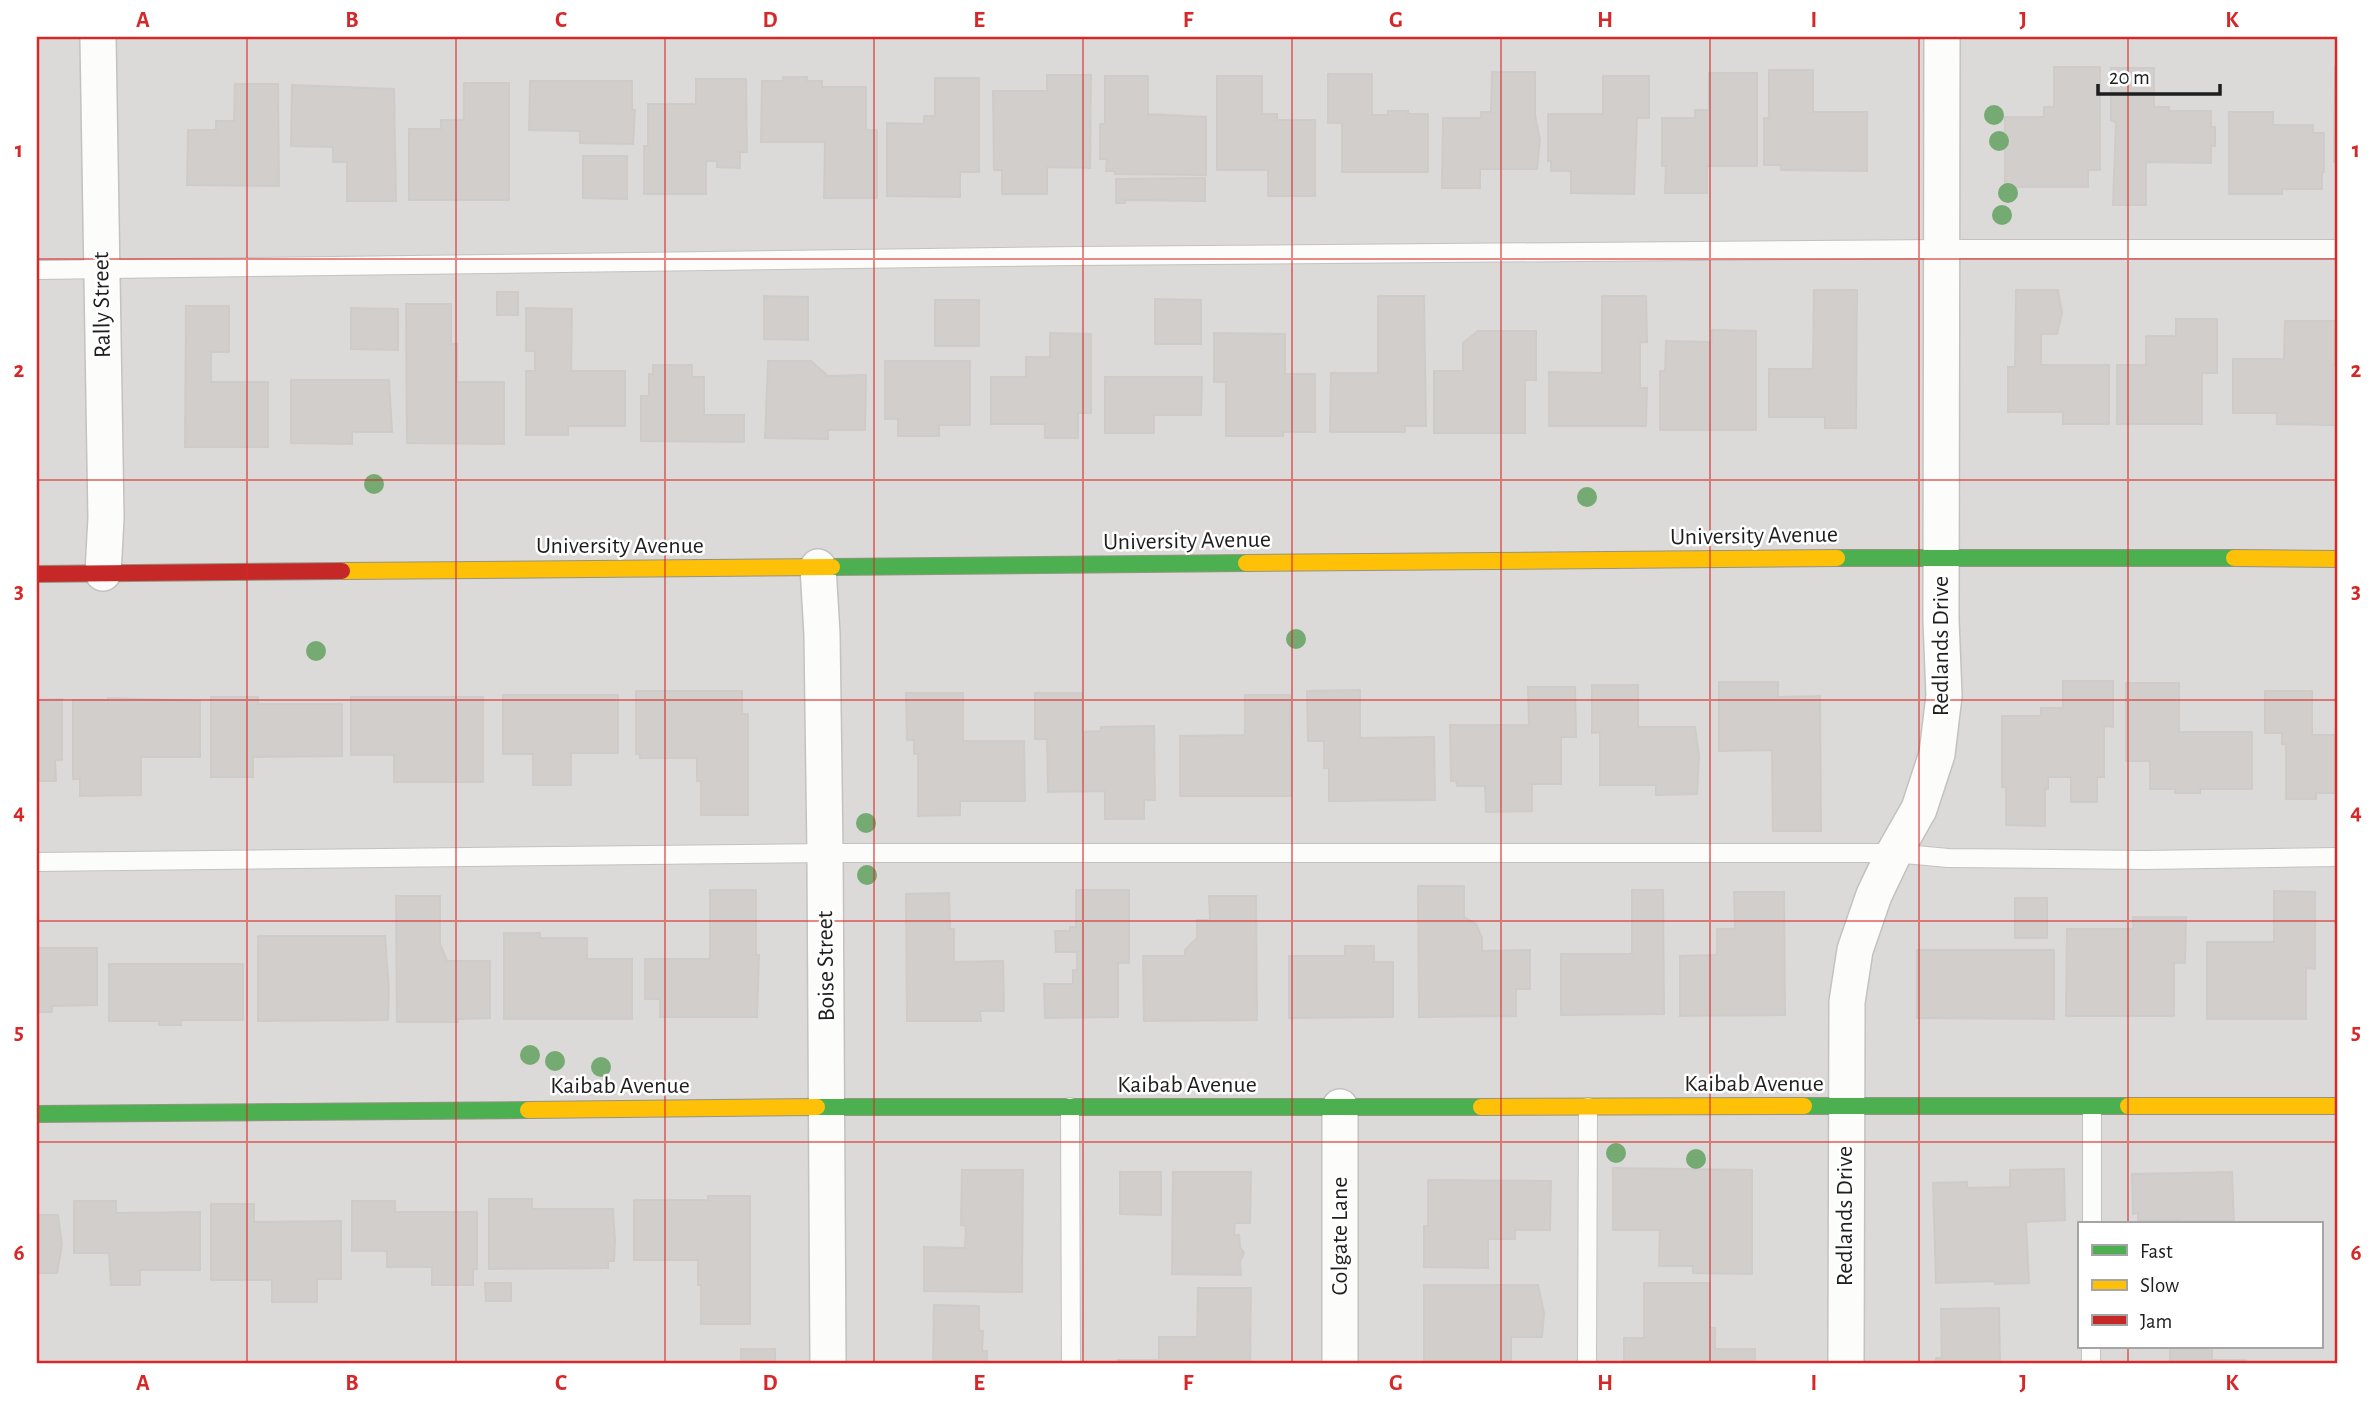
<svg xmlns="http://www.w3.org/2000/svg" width="2375" height="1401" viewBox="0 0 2375 1401" font-family="'Alegreya Sans',sans-serif">
	<rect width="100%" height="100%" fill="#eceae7"/>
	<path fill="#dbdad8" fill-rule="evenodd" d="M37,37H2338V1364H37ZM2079,1224H2321V1347H2079Z"/>
	<path fill="#d1cecc" stroke="#cfcbc8" stroke-width="2" d="M2054,67H2100V170H2088V187H2005V117H2044V107H2054Z
		M2335,67H2338V162H2334Z
		M2111,68H2154V107H2169V111H2211V127H2215V146H2211V163L2146,162V205H2113L2116,123L2111,120Z
		M1769,70H1813V112H1867V171L1781,170V165H1764V118H1769Z
		M1492,72H1535V115L1540,140L1537,169H1480V188H1442L1443,118H1481V112H1491Z
		M1709,73H1757V166H1707V193H1665L1666,166H1662V118H1695V110H1709Z
		M1328,74H1372V115H1388V111H1408V114H1428V172H1342V123H1328Z
		M1047,75H1091L1090,168L1047,167V194H1002V170H994L993,91H1047Z
		M1105,76H1148V114L1206,117V175L1115,174V171H1106L1107,159H1100V124H1105Z
		M1217,76H1262V114H1277V120H1315V196H1268V170H1217Z
		M1603,76H1649V118H1637L1634,194L1571,193V171H1551V161H1548V114H1603Z
		M783,77H807V81H822V87H866V130H877V198H824L825,142H761L762,81H783Z
		M935,78H979V172H960V197L887,196V123L924,124V116H935Z
		M696,79H746L747,152H740V168L717,167V161H706V194H644V146H648V104H696Z
		M530,81H632V110H635L633,144L580,143V131L529,130Z
		M464,83H509V200H409V129H441V120H464Z
		M235,84H278L279,186L187,185L188,130H216V121H234Z
		M292,85L394,89L396,201H347V162H333V147L291,146Z
		M2229,112H2273V125H2313V133H2324V172H2322V189H2282V194H2229Z
		M583,156H627V199L583,198Z
		M1205,178V201L1125,200V203H1116V179Z
		M1814,290H1857L1856,428H1825V417H1769V369H1813Z
		M2016,290H2058L2062,313L2057,334H2041V365H2109V424H2063V412H2008V367H2015Z
		M497,292H518V315H497Z
		M764,296L808,297V340L764,339Z
		M1378,296H1424L1426,426H1405V432H1330L1331,373H1378Z
		M1602,296H1646L1647,342H1640V388H1647L1646,426H1549V372L1602,373Z
		M1155,299L1201,300V344H1155Z
		M935,300H979V346H935Z
		M406,304H451V344H457V382H504V444L407,443Z
		M186,306H229V352H211V382H268V447H185Z
		M351,308L398,309V350L351,349Z
		M526,308L572,309L571,371H625V426H568V435H526V371H535V351H526Z
		M2176,319H2217V373H2202V424H2117V365H2146V336H2176Z
		M2285,321H2338V365H2333V425L2277,424V413H2233V359H2284Z
		M1712,330L1756,331V430H1660V371H1665L1666,341L1712,342Z
		M1478,331H1536V380H1525V433H1434V371H1463V343Z
		M1050,333L1091,334V413H1078V438H1045V424H991V377H1026V357H1050Z
		M1214,333L1285,334V374H1315V432H1283V436H1226V382H1214Z
		M768,361H811L828,376L866,375L865,430H828V439L765,438Z
		M885,361H970V425H939V436H898V419H885Z
		M653,365H692V377H704V415H744V442L641,441V396H649V374H653Z
		M1105,377H1202L1201,415H1154V433H1105Z
		M291,380H389L392,432H352V444L291,443Z
		M2063,681H2113V727L2104,726V777H2097V802H2071V777H2048V789H2045V826L2006,825V787H2002V716H2041V708H2063Z
		M1719,682H1778V697L1820,696L1821,831H1773L1772,750L1719,751Z
		M2126,683H2179V732H2252V789H2200V793H2175V789H2150V761H2126Z
		M1592,685H1638V727H1695L1699,756L1697,794L1656,795V785H1600V732L1592,733Z
		M1528,687H1575L1576,737H1561V784H1532V811L1486,812L1485,786H1457L1456,781H1451L1450,725H1529Z
		M1360,690V738L1434,737L1435,800L1329,801V768H1324V741H1308L1307,691Z
		M636,691H742V714H748V815H701V781H697V758H640V754H636Z
		M2265,691H2312V735H2338V793H2316V799H2286V744H2282V733H2265Z
		M906,693H963V741H1024L1025,801H960V815L918,816V754H914V740H907Z
		M1035,693H1082V732L1101,731V727L1154,726L1155,800H1144V819H1105V791L1048,792L1047,739H1035Z
		M503,695H618V753H571V785H533V754H503Z
		M1245,695H1290L1291,796H1180V736L1245,735Z
		M211,697H258V704H342V756L253,757V777H211Z
		M351,697H483V782H394V755H351Z
		M108,698L200,701V757H141V795L80,796V779H73V700H108Z
		M62,699V760H55L56,781H37V700Z
		M1418,886H1464V917L1476,924L1482,938V951L1530,950V989H1516V1016L1419,1017Z
		M710,890H756V955H759L757,1017H660V999H645V959H710Z
		M1076,890H1129V963H1118V1017L1045,1018L1044,984H1073V970H1077V952H1056L1055,931H1070V927H1076Z
		M1632,890H1663L1664,1014L1561,1015V954H1632Z
		M2274,891L2315,892V969L2306,968V1019H2207V942H2274Z
		M1734,892H1784L1785,1015L1680,1016V956L1717,955V929H1735Z
		M949,893L950,929H954V962L1003,961L1004,1011H980L981,1021H907L906,894Z
		M396,896H440V944L447,961H490V1018L458,1019V1022H397Z
		M1209,896H1256L1257,1020L1144,1021L1143,956H1185V950L1197,938V920H1210Z
		M2015,898H2047V938H2015Z
		M2133,917H2186L2185,963H2174V1016H2066L2067,929H2133Z
		M504,933H540V938H587V959H632V1019H504Z
		M258,936H385L389,990L388,1020L258,1021Z
		M2337,938H2338V1023H2337Z
		M1345,946H1374V962H1393V1017L1289,1018V956H1345Z
		M37,948H97V1005L52,1006V1012H37Z
		M1917,950H2054V1019L1917,1018Z
		M109,964H243V1020H181V1025H159V1021H109Z
		M1613,1168L1752,1170V1274L1693,1273V1266H1659L1660,1230H1613Z
		M2064,1169L2065,1220L2026,1222L2029,1283L1995,1284V1281L1936,1283L1933,1183L1967,1182V1188L2010,1187V1170Z
		M962,1170H1023L1022,1292L924,1291V1247L965,1248L966,1226L961,1225Z
		M1120,1172H1161V1215L1120,1214Z
		M1173,1172H1251L1250,1223H1235L1234,1235H1239L1240,1247L1244,1253L1240,1261L1241,1275L1172,1274Z
		M2232,1172L2234,1224H2181V1220H2138V1213L2133,1214L2132,1174Z
		M1428,1180L1551,1181L1550,1230H1515V1239H1488V1268L1424,1267V1226H1428Z
		M708,1196H750V1324H701V1285H698V1260H634V1200H708Z
		M489,1199H532V1209H613L615,1240L614,1261H608V1268L489,1269Z
		M74,1201H116V1213L200,1212V1270H140V1285H111L109,1253H74Z
		M352,1201H395V1212H477V1269H473V1285H432V1267H387V1251H352Z
		M211,1204H254V1222L341,1221V1279H317V1302H272V1280H211Z
		M37,1215H58L62,1245L57,1273H37Z
		M485,1283H511V1301H486Z
		M1644,1283H1710V1328H1715V1349H1755V1364H1624V1338H1644Z
		M1424,1285H1538L1544,1313L1542,1337H1511V1364H1424Z
		M1198,1288H1251L1250,1364H1118V1360H1159V1337H1197Z
		M934,1305L979,1306V1331H983L982,1351H987V1364H933Z
		M1999,1308L2000,1364H1936V1358H1942L1941,1309Z
		M2170,1347H2212V1360H2246V1364H2170Z
		M741,1349H775V1364H741Z"/>
	<g fill="none" stroke-linecap="round" stroke-linejoin="round">
		<defs>
			<path id="lane" d="M37,270L1078,256L1941,249H2338
				M37,862L825,853H1894L1948,858L2145,860L2338,857
				M1070,1107L1071,1364
				M2092,1224V1107
				M1587,1364L1588,1107
				M2091,1364V1347"/>
			<path id="street" d="M98,37L106,518L103,573
				M818,567L822,634L825,853L828,1364
				M1340,1107V1364
				M1846,1364L1847,1002L1855,950L1874,895L1894,853L1919,809L1937,754L1944,696L1941,620L1942,37"/>
			<path id="fast" d="M1837,558H2234
				M832,567L1246,563
				M1804,1106H2128
				M817,1107H1481
				M37,1114L528,1110"/>
			<path id="slow" d="M2234,558L2338,559
				M1246,563L1837,558
				M342,571L832,567
				M2128,1106H2338
				M1481,1107L1804,1106
				M528,1110L817,1107"/>
			<path id="jam" d="M37,574L342,571"/>
		</defs>
		<use href="#lane" stroke="#c3c2c1" stroke-width="20"/>
		<use href="#street" stroke="#c3c2c1" stroke-width="38"/>
		<use href="#fast" stroke="#959480" stroke-width="18"/>
		<use href="#slow" stroke="#959480" stroke-width="18"/>
		<use href="#jam" stroke="#959480" stroke-width="18"/>
		<use href="#lane" stroke="#fcfcfb" stroke-width="18"/>
		<use href="#street" stroke="#fcfcfb" stroke-width="35"/>
		<use href="#fast" stroke="#4caf50" stroke-width="16"/>
		<use href="#slow" stroke="#ffc107" stroke-width="16"/>
		<use href="#jam" stroke="#c62828" stroke-width="16"/>
	</g>
	<g fill="#75aa73">
		<circle cx="1994" cy="115" r="10"/>
		<circle cx="1999" cy="141" r="10"/>
		<circle cx="2008" cy="193" r="10"/>
		<circle cx="2002" cy="215" r="10"/>
		<circle cx="374" cy="484" r="10"/>
		<circle cx="1587" cy="497" r="10"/>
		<circle cx="1296" cy="639" r="10"/>
		<circle cx="316" cy="651" r="10"/>
		<circle cx="866" cy="823" r="10"/>
		<circle cx="867" cy="875" r="10"/>
		<circle cx="530" cy="1055" r="10"/>
		<circle cx="555" cy="1061" r="10"/>
		<circle cx="601" cy="1067" r="10"/>
		<circle cx="1616" cy="1153" r="10"/>
		<circle cx="1696" cy="1159" r="10"/>
	</g>
	<path fill="none" stroke="#d62828" stroke-width="2" stroke-opacity="0.55" d="M247,37V1364M456,37V1364M665,37V1364M874,37V1364M1083,37V1364M1292,37V1364M1501,37V1364M1710,37V1364M1919,37V1364M2128,37V1224M37,259H2338M37,480H2338M37,700H2338M37,921H2338M37,1142H2338M2128,1347V1364"/>
	<g text-anchor="middle" dominant-baseline="central" stroke-width="5" stroke-linejoin="round" paint-order="stroke">
		<g font-size="24" fill="#1e1e1e" stroke="#fff">
			<text transform="translate(102 305) rotate(-91)">Rally Street</text>
			<text transform="translate(1754 536) rotate(-1)">University Avenue</text>
			<text transform="translate(1187 541) rotate(-1)">University Avenue</text>
			<text x="620" y="546">University Avenue</text>
			<text transform="translate(1941 646) rotate(-90)">Redlands Drive</text>
			<text transform="translate(826 966) rotate(-91)">Boise Street</text>
			<text x="1754" y="1084">Kaibab Avenue</text>
			<text x="1187" y="1085">Kaibab Avenue</text>
			<text x="620" y="1086">Kaibab Avenue</text>
			<text transform="translate(1845 1216) rotate(-90)">Redlands Drive</text>
			<text transform="translate(1340 1236) rotate(-90)">Colgate Lane</text>
		</g>
	</g>
	<rect width="2375" height="1401" fill="none" stroke="#ffffff" stroke-width="77"/>
	<rect x="2078" y="1222" width="245" height="126" fill="#ffffff" stroke="#a5a5a5" stroke-width="2"/>
	<rect x="2092" y="1245" width="35" height="10" fill="#4caf50" stroke="#a5a5a5" stroke-width="2"/>
	<text x="2140" y="1258" font-size="21" fill="#1e1e1e">Fast</text>
	<rect x="2092" y="1280" width="35" height="10" fill="#ffc107" stroke="#a5a5a5" stroke-width="2"/>
	<text x="2140" y="1292" font-size="21" fill="#1e1e1e">Slow</text>
	<rect x="2092" y="1315" width="35" height="10" fill="#c62828" stroke="#a5a5a5" stroke-width="2"/>
	<text x="2140" y="1328" font-size="21" fill="#1e1e1e">Jam</text>
	<path d="M2098 84v10h122v-10" fill="none" stroke="#1e1e1e" stroke-width="3.5"/>
	<text x="2109" y="84" font-size="21" fill="#1e1e1e" stroke="#ffffff" stroke-width="5" paint-order="stroke">20 m</text>
	<rect x="38" y="38" width="2298" height="1324" fill="none" stroke="#d62828" stroke-width="2.5"/>
	<g font-size="23" text-anchor="middle" font-weight="bold" fill="#d62828">
		<text x="143" y="27">A</text>
		<text x="352" y="27">B</text>
		<text x="561" y="27">C</text>
		<text x="770" y="27">D</text>
		<text x="979" y="27">E</text>
		<text x="1188" y="27">F</text>
		<text x="1396" y="27">G</text>
		<text x="1605" y="27">H</text>
		<text x="1814" y="27">I</text>
		<text x="2023" y="27">J</text>
		<text x="2232" y="27">K</text>
		<text x="19" y="157">1</text>
		<text x="2356" y="157">1</text>
		<text x="19" y="377">2</text>
		<text x="2356" y="377">2</text>
		<text x="19" y="598">3</text>
		<text x="2356" y="598">3</text>
		<text x="19" y="819">4</text>
		<text x="2356" y="819">4</text>
		<text x="19" y="1039">5</text>
		<text x="2356" y="1039">5</text>
		<text x="19" y="1260">6</text>
		<text x="2356" y="1260">6</text>
		<text x="143" y="1390">A</text>
		<text x="352" y="1390">B</text>
		<text x="561" y="1390">C</text>
		<text x="770" y="1390">D</text>
		<text x="979" y="1390">E</text>
		<text x="1188" y="1390">F</text>
		<text x="1396" y="1390">G</text>
		<text x="1605" y="1390">H</text>
		<text x="1814" y="1390">I</text>
		<text x="2023" y="1390">J</text>
		<text x="2232" y="1390">K</text>
	</g>
</svg>
